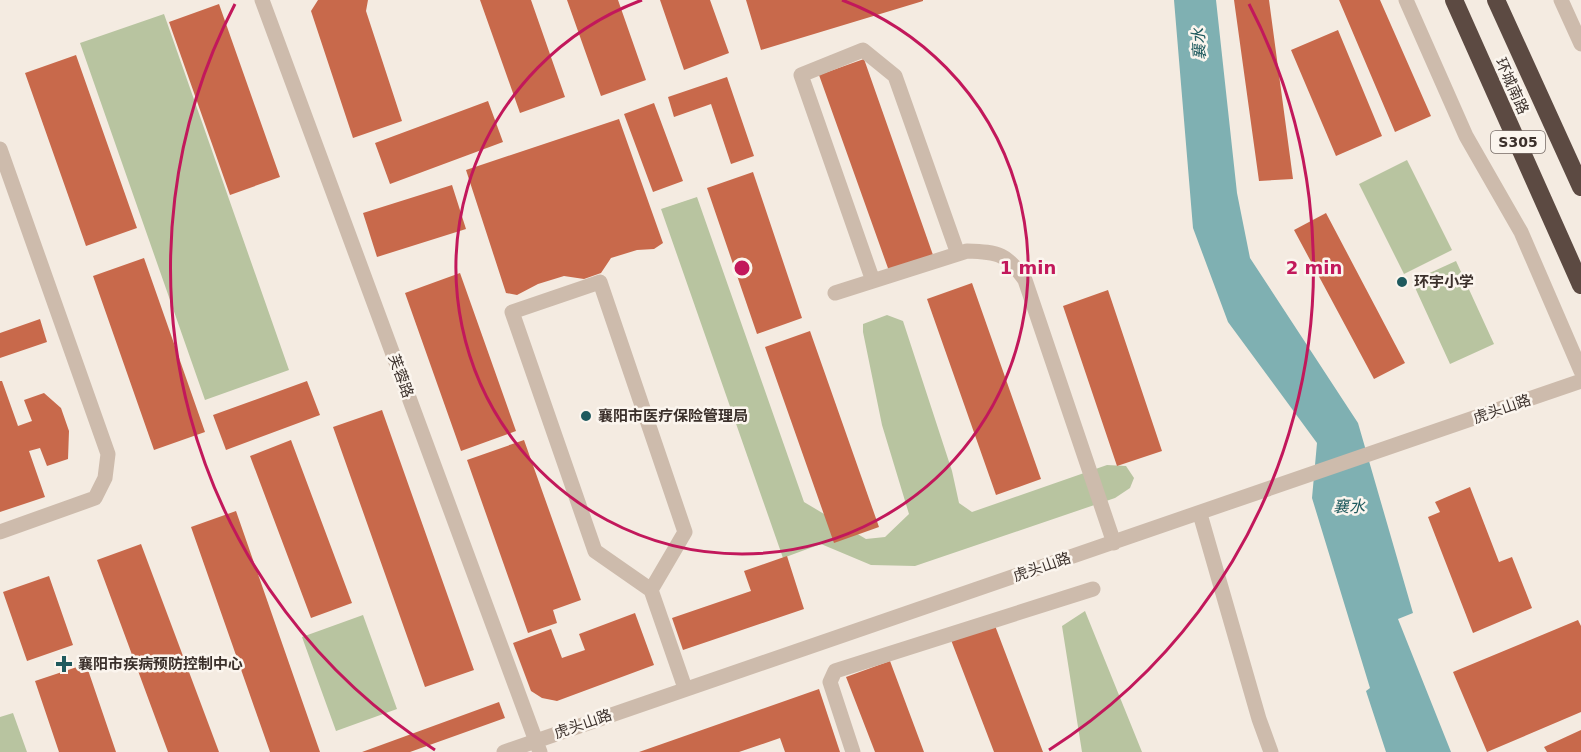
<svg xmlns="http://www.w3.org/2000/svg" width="1581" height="752" viewBox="0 0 1581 752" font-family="'DejaVu Sans','Noto Sans SC',sans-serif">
	<rect width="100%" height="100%" fill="#f4ebe1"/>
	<path fill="#b8c4a0" d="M164,14L289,370L205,400L80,43Z
		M1407,160L1452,250L1404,274L1359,184Z
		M697,197L804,502L866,539L885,537L909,514L882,425L863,332V324L887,315L903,321L952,471L959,503L972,512L1107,465L1126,466L1134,478L1130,488L1115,498L915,566L871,565L821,544L783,558L661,209Z
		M1456,261L1494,344L1450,364L1412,281Z
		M1085,611L1142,752H1082L1062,626Z
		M363,615L397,709L336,731L302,637Z
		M13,713L27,752H0V717Z"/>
	<path fill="#7fb0b2" d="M1174,0H1216L1237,193L1250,258L1358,423L1413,613L1398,619L1451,752H1386L1366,691L1370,688L1312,498L1317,443L1228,322L1193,228Z"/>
	<path fill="#c8694b" d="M318,0H368L366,11L402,121L353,138L311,11Z
		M480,0H531L565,97L520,113Z
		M567,0H618L646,80L601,96Z
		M660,0H710L729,53L684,70Z
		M746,0H923V1L761,50Z
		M1234,0H1269L1293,179L1259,181Z
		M1339,0H1380L1431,116L1395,132Z
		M219,4L280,177L230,195L169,22Z
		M1338,30L1382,136L1336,156L1291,50Z
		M76,55L137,228L86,246L25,73Z
		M864,59L933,255L889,271L819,75Z
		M727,77L754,156L731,164L711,104L674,117L668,97Z
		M488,101L503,142L390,184L375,143Z
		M654,103L683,181L653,192L624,114Z
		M619,119L663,243L654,249L637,250L611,258L601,273L584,279L564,276L538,284L517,295L506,293L466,170Z
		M753,172L802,318L757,334L707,188Z
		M452,185L466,229L377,257L363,213Z
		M1326,213L1405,363L1374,379L1294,230Z
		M144,258L205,432L154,450L93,276Z
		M460,273L516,431L461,451L405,293Z
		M972,283L1041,479L996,495L927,299Z
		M1108,290L1162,451L1117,466L1063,306Z
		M40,319L47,342L0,358V333Z
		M810,331L879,527L834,543L765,347Z
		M0,381H2L18,426L32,421L24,400L44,393L61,408L69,431L68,459L47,466L40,448L29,451L45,497L0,512Z
		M307,381L320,415L226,450L213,415Z
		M382,410L474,670L425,687L333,427Z
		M291,440L352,603L311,618L250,456Z
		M524,440L581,600L553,610L557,623L528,633L467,460Z
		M1470,487L1499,562L1512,557L1532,608L1473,633L1428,517L1440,512L1435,502Z
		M236,511L320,752H270L191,527Z
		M141,544L219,752H168L97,560Z
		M787,556L804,609L683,650L672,618L751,591L744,571Z
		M49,576L73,645L27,661L3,592Z
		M635,613L654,665L557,701L542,698L531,691L513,643L551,629L562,658L585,650L579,634Z
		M1578,620L1581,626V712L1487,752L1453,672Z
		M994,623L1043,752H994L951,640Z
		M890,661L924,752H875L846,677Z
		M86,664L116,752H59L35,681Z
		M819,689L840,752H785L780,738L739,752H639Z
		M499,702L505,718L410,752H362Z
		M1581,730V752H1547L1544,747Z"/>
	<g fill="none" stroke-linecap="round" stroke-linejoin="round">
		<path stroke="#cdbbac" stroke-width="15" d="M262,0L540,752
			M1406,0L1466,136L1521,232L1581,371
			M1561,0L1581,44
			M0,149L108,454L105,478L95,498L0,532
			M873,281L801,75L863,50L895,76L958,254
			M835,293L967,251C999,252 1007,254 1025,280L1114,543
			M1200,514L1259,719L1271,752
			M651,590L595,551L512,312L600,282L685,532L651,590L685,688
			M504,752L1581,381
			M853,752L830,682L835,671L1093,589"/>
		<path stroke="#5c4a42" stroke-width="18" d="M1454,0L1581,285
			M1496,0L1581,187"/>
	</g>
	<g fill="none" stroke="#c2185b" stroke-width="3">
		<path d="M842 0A286 286 0 1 1 642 0"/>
		<path d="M435 750A572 572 0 0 1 235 4M1249 4A572 572 0 0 1 1049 750"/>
	</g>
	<g fill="#1f5a5e" stroke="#fbf5ee" stroke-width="2">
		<circle cx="1402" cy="282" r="6"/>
		<circle cx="586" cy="416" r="6"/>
		<path d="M61 655h6v6h6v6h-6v6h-6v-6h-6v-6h6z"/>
	</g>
	<g text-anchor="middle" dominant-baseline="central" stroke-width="5" stroke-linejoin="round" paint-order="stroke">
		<rect fill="#fbf5ee" stroke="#756b66" stroke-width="1.5" x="1491" y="131" width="54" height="22" rx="4.5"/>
		<g font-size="14" font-weight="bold" fill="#3b302b">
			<text x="1518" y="142">S305</text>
		</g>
		<g font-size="15" fill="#3b302b" stroke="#fbf5ee">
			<text transform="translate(1512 86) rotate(66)">环城南路</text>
			<text transform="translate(401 376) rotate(70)">芙蓉路</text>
			<text transform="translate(1502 409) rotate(-19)">虎头山路</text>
			<text transform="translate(1042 567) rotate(-19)">虎头山路</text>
			<text transform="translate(583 724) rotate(-19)">虎头山路</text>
		</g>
		<g font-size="15" font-weight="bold" fill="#3b302b" stroke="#fbf5ee" text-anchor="start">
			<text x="1414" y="282">环宇小学</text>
			<text x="598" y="416">襄阳市医疗保险管理局</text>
			<text x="78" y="664">襄阳市疾病预防控制中心</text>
		</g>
		<g font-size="16" font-style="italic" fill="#1f5a5e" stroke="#fbf5ee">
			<text transform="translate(1199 44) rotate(-93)">襄水</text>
			<text x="1349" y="506">襄水</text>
		</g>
	</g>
	<circle cx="742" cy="268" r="9" fill="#c2185b" stroke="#fbf5ee" stroke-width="3"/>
	<g font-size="18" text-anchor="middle" font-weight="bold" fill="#c2185b" stroke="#fbf5ee" stroke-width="5" stroke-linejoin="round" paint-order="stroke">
		<text x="1028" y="274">1 min</text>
		<text x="1314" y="274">2 min</text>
	</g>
</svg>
